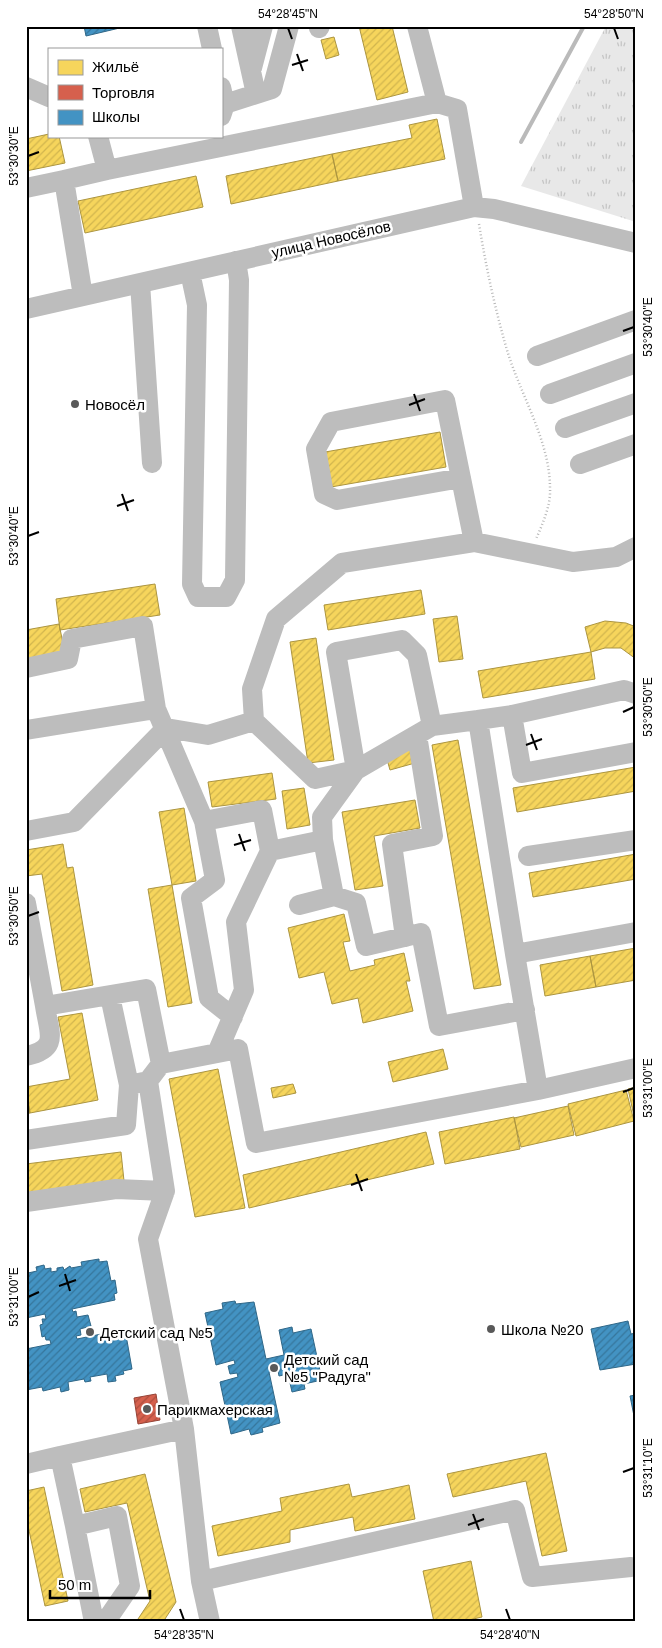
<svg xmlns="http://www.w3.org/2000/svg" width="662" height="1648" viewBox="0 0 662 1648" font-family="Arial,sans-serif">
	<defs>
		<pattern id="grass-tufts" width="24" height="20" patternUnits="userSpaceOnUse" patternTransform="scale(1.25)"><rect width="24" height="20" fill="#e8e8e8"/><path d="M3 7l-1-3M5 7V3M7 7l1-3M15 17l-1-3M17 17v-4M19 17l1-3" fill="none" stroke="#c5c5c5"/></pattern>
		<pattern id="homes-hatch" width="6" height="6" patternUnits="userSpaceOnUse" patternTransform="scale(1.25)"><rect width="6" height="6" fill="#f6d55c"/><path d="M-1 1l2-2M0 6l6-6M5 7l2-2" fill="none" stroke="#d1b54e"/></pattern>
		<pattern id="shops-hatch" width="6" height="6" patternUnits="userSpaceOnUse" patternTransform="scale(1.25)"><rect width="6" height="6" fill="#d6604d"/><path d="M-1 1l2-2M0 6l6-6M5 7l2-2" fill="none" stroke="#ab4d3e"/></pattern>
		<pattern id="schools-hatch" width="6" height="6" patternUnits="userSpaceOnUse" patternTransform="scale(1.25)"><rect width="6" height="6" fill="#4393c3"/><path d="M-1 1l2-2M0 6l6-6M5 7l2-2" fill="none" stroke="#36769c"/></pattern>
	</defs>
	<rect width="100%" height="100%" fill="#fff"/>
	<path fill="url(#grass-tufts)" d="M606,26H636V222L521,186Z"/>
	<path fill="url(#homes-hatch)" stroke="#ac9540" d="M359,26H392L408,92L377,100Z
		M334,37L339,55L326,59L321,40Z
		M437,119L445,159L338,181L332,154L412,138L409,125Z
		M49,134V136H59L65,163L26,171V139Z
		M332,154L338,181L231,204L226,176Z
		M196,176L203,207L85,233L78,201Z
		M440,432L446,467L331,487L325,452Z
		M155,584L160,615L60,630L56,599Z
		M421,590L425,614L328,630L324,605Z
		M457,616L463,659L439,662L433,619Z
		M605,621L626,623L636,627V659L621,648H605L591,652L585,627Z
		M59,624L65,653L26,660V630Z
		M316,638L334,760L308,763L290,642Z
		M591,652L595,679L483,698L478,671Z
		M458,740L501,985L474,989L432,745Z
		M411,749L415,763L390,770L386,756Z
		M636,767V791L517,812L513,788Z
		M272,773L276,799L212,807L208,782Z
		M304,788L310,825L287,829L282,791Z
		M415,800L420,828L374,836L383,886L355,890L342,812Z
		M184,808L196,881L172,885L159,812Z
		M63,844L67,868L73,867L93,985L62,991L42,874L26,876V850Z
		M636,854V879L533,897L529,873Z
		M172,885L192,1003L168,1007L148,889Z
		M344,914L350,941L343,942L350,971L375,965L374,960L404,953L410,981H406L413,1011L363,1023L358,998L332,1004L324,972L299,978L288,928Z
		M636,948V980L596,987L590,956Z
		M590,956L596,987L545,996L540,965Z
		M82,1013L98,1100L30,1113L26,1087L70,1079L58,1017Z
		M443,1049L448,1069L393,1082L388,1062Z
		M218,1069L245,1208L195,1217L169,1079Z
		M293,1084L296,1093L273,1098L271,1088Z
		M636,1087V1125L628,1089Z
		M626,1090L634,1121L576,1136L568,1104Z
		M26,1093L30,1113L26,1114Z
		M568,1106L574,1135L521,1147L514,1118Z
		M514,1117L520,1149L445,1164L439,1132Z
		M426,1132L434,1164L249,1208L243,1175Z
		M121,1152L124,1181L26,1194V1164Z
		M546,1453L567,1551L542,1556L526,1481L453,1497L447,1474Z
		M145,1474L176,1602L163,1622H136L150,1601L127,1503L85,1512L80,1489Z
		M349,1484L352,1497L409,1485L415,1519L355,1531L353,1517L290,1530V1542L218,1556L212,1526L282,1511L280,1498Z
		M44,1487L68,1601L45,1606L26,1516V1491Z
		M471,1561L482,1617L460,1622H434L423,1571Z"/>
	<path fill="url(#shops-hatch)" stroke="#964336" d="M156,1394L160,1420L138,1424L134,1398Z"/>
	<path fill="url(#schools-hatch)" stroke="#2f6788" d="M84,26H128L86,36Z
		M99,1259V1262L107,1261L111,1281L115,1280L117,1293L114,1294L115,1300L72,1309L73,1312L76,1311L77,1317L88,1315L91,1326L80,1329L81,1335L76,1336L77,1339L121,1330L122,1336L126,1335L132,1369L123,1371L124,1374L115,1376L116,1381L108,1382L107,1374L90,1377L91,1381L85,1382L84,1379L68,1382L69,1390L61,1392L60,1387L43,1391L42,1387L26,1390V1349L51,1344L50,1340H46L45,1336L42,1337L40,1325L43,1324L42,1319H46L45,1314L26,1318V1277H29L28,1273L37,1271L36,1267L44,1265L45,1269L51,1268V1272L57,1271V1268L63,1267L64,1270L70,1266L71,1268L82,1266L81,1262Z
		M235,1301L236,1304L254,1302L266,1359L284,1355L279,1330L292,1327L293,1333L311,1329L322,1380L304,1384L305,1389L292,1392L288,1374L279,1376L278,1371L269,1372L280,1423L262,1428L263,1432L251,1435L249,1429L231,1434L220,1382L238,1377L237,1373L230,1374L228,1366L235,1364L234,1360L216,1365L205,1313L223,1309L222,1303Z
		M628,1321L631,1334L636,1333V1364L600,1370L591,1329Z
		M636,1395V1420L635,1421L630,1396Z"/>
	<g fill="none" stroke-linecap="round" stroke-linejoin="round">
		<path stroke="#bababa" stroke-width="4" d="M521,142L584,26"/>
		<path stroke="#b8b8b8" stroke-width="2.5" stroke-dasharray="1 2.5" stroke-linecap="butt" d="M479,224C486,267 495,309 507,350C520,394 550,441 550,488C551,505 543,523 536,539"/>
		<path stroke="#bdbdbd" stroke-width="20" d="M207,26L212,49
			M241,26L256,94
			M417,26L437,103
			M319,28L320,26
			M252,68L263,26
			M26,87L49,97
			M221,87L225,104
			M221,116L225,104L272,89L289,26
			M98,136L107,170L437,103L457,109L474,207
			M26,188L64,180
			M190,272L197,305L192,584L198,597H226L235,580L239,280L236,261
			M140,283L152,463
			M83,296L64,180L107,170
			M26,309L474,207L494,209L636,243
			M537,356L636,320
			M550,394L636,363
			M565,428L636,403
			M580,464L636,444
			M461,478L337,500L324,494L316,449L331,422L445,400L474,542
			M26,668L68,659L72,639L143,626L156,709L204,821
			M512,715L624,690L636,694
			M478,720L512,715L522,773L636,752
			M254,721L315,779L356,770L336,652L402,640L417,655L432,726L478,720L515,954L636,932
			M166,728L208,735L254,721L252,689L276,619L342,563L474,542L573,562L616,557L636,547
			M26,730L156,709
			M26,831L74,822L166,728
			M323,840L334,896L356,903L366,946L421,933L439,1026L525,1010
			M528,856L636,840
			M26,903L45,1006L146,989L161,1064L148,1081L165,1191L148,1239L184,1429L201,1581L515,1510L532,1577L631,1567
			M299,905L334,896
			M405,937L392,844L433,836L417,735
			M515,954L538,1090
			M110,996L129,1085
			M233,1017L209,998L191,898L215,880L204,821L262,810L270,851L323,840L322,817L356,770L432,726
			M217,1053L244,990L236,922L270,851
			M26,1056C60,1049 49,1033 45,1006
			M161,1064L238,1049L256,1143L538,1090L636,1068
			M26,1140L126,1125L129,1085L148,1081
			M26,1202L116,1189L165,1191
			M26,1464L60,1456
			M75,1526L94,1622
			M201,1581L210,1622
			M93,1622L108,1618L130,1586L117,1516L75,1526L60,1456L184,1429"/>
	</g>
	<path fill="none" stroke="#000" stroke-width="2" d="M288,28L292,39M614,28L618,39M297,54L303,71M292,65L308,60M28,156L39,152M623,331L634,327M414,394L420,411M409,405L425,399M122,494L128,511M117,506L134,500M28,536L39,532M623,712L634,707M531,734L537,750M526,745L542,739M239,834L245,851M234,845L251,840M28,916L39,912M623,1092L634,1088M356,1174L362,1191M351,1185L368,1179M65,1274L70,1291M59,1286L76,1280M28,1297L39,1292M623,1472L634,1468M473,1514L479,1530M468,1525L484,1519M180,1609L184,1620M506,1609L510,1620"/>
	<g fill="#595959" stroke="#fff" stroke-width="2">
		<circle cx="75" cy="404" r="5"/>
		<circle cx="491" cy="1329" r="5"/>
		<circle cx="90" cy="1332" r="5"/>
		<circle cx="274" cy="1368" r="5"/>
		<circle cx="147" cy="1409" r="5"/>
	</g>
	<g text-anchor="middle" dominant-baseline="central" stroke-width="5" stroke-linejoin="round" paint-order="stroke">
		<g font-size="15" fill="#000" stroke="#fff">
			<text transform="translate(331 239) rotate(-13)">улица Новосёлов</text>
		</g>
		<g font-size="15" fill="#000" stroke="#fff" text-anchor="start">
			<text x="85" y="404">Новосёл</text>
			<text x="501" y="1329">Школа №20</text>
			<text x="100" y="1332">Детский сад №5</text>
			<text x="284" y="1359">Детский сад<tspan x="284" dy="17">№5 "Радуга"</tspan></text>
			<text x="157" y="1409">Парикмахерская</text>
		</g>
	</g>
	<rect width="662" height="1648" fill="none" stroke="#ffffff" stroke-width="55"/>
	<rect x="48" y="48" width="175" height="90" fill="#ffffff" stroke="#999999"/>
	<rect x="58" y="60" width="25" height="15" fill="#f6d55c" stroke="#999999"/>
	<text x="92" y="72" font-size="15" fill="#000000">Жильё</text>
	<rect x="58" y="85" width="25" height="15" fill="#d6604d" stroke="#999999"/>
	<text x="92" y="98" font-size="15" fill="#000000">Торговля</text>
	<rect x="58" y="110" width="25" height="15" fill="#4393c3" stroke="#999999"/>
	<text x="92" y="122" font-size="15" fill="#000000">Школы</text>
	<path d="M50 1590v8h100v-8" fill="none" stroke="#000000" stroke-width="2.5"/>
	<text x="58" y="1590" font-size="15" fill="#000000" stroke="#ffffff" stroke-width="4" paint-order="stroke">50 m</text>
	<rect x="28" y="28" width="606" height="1592" fill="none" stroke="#000" stroke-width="2"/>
	<g font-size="12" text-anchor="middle" fill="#000">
		<text x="288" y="18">54°28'45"N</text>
		<text x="614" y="18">54°28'50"N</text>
		<text transform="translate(14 156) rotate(-90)" y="4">53°30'30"E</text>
		<text transform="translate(648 327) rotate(-90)" y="4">53°30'40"E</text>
		<text transform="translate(14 536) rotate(-90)" y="4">53°30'40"E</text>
		<text transform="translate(648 707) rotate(-90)" y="4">53°30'50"E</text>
		<text transform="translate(14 916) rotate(-90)" y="4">53°30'50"E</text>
		<text transform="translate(648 1088) rotate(-90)" y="4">53°31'00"E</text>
		<text transform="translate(14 1297) rotate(-90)" y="4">53°31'00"E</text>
		<text transform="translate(648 1468) rotate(-90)" y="4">53°31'10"E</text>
		<text x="184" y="1639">54°28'35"N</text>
		<text x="510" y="1639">54°28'40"N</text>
	</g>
</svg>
